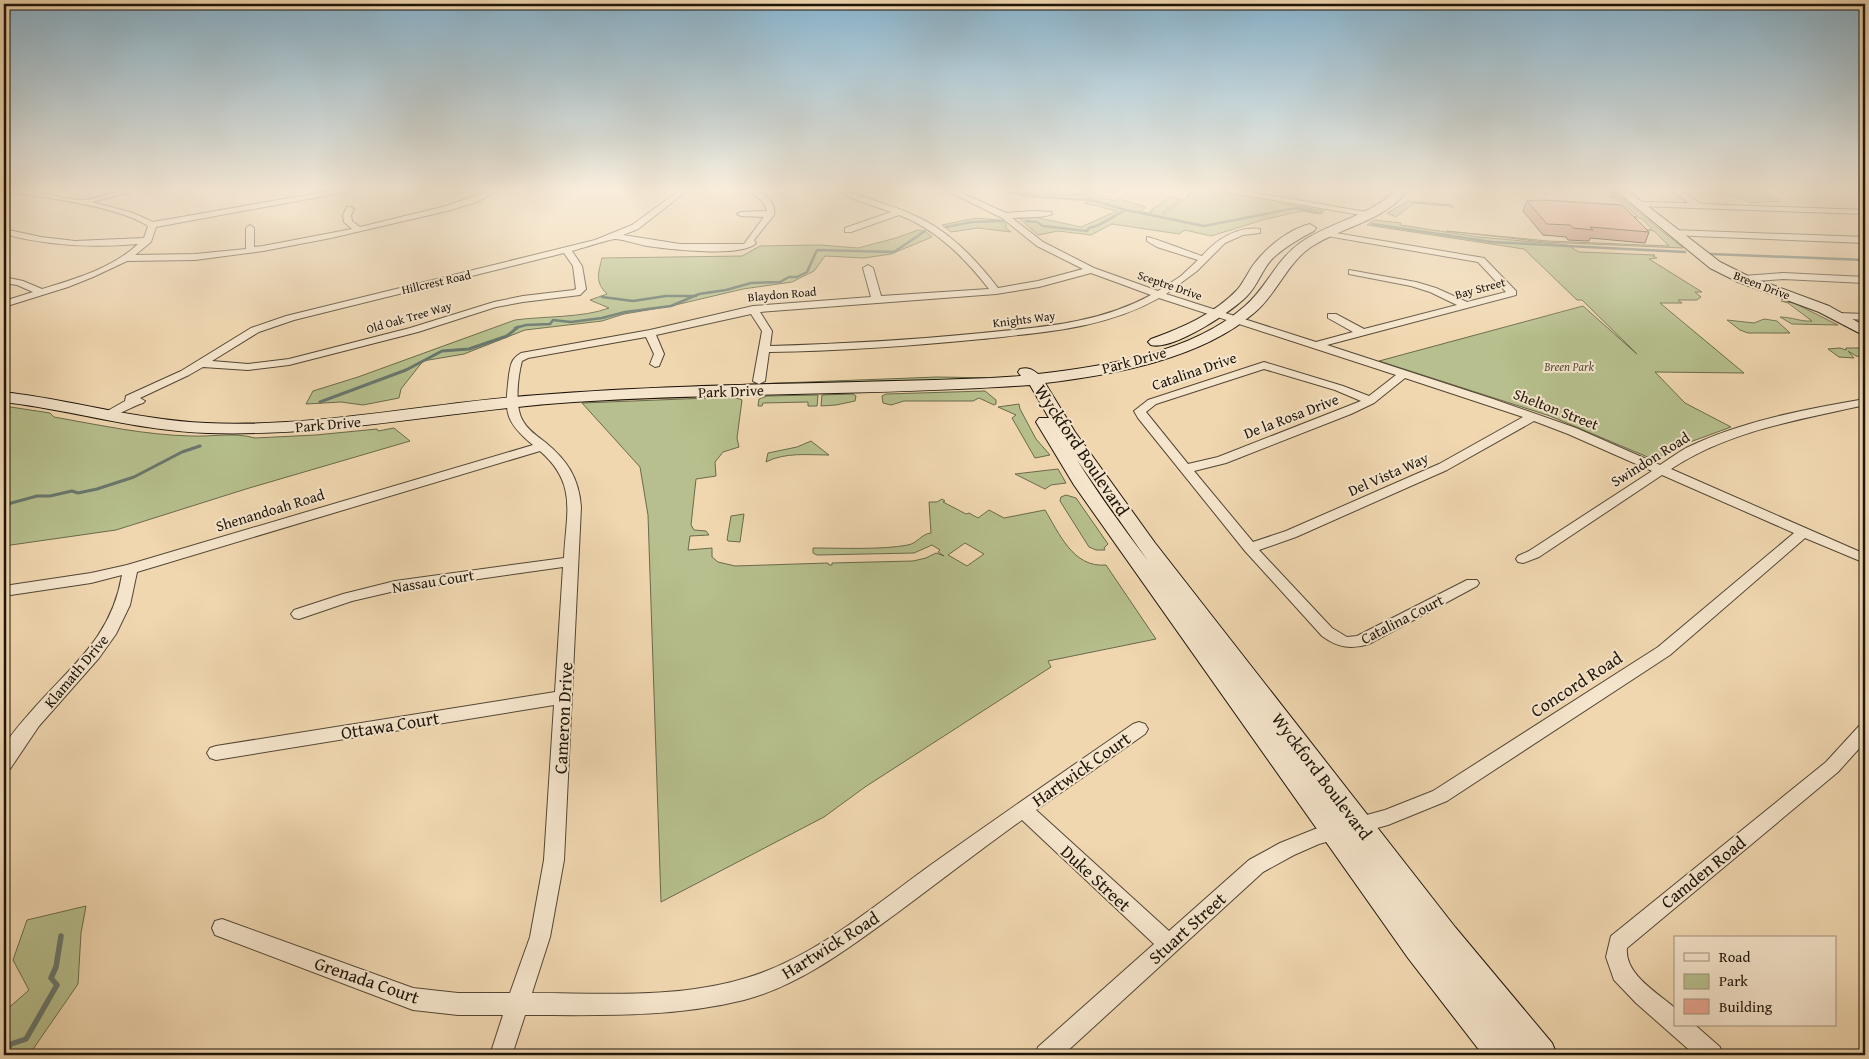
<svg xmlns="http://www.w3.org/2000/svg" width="1869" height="1059" viewBox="0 0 1869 1059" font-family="'Gentium Book Plus',serif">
	<rect width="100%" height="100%" fill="#f0d7b0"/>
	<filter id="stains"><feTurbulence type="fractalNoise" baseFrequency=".004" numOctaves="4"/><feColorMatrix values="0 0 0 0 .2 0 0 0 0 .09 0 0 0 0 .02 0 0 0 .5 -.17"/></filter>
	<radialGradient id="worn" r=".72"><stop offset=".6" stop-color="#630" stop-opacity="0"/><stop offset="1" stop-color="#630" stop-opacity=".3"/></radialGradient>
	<path fill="#b6bf8d" stroke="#6a6a4c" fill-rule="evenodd" d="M1022,190C1033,190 1044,189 1055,190C1067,190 1074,197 1086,193L1080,190L1087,191L1090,190L1096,191L1092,190H1118L1112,193L1103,192L1098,197L1115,201L1119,199L1146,207L1140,212L1150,213L1153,211H1150L1170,197L1181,200L1162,213L1164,214L1188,197L1189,190H1211L1279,201V203L1324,211L1319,214L1302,211L1266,219L1211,236L1185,230L1179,234L1112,224L1091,235L1058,231L1038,235L1019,218L1034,217L1081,227L1117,211L1085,203L1093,199L1083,196L1008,193Z
		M1601,190H1611L1683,248L1545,242L1446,231L1548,241L1669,246L1654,231L1647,230L1652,229L1641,218L1633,217L1637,216L1617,198L1610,197L1615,196L1608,191Z
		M1719,190H1761L1781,201L1750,203Z
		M1408,201L1451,205L1454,208L1450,206L1414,203L1396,217L1387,213Z
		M976,218L1000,220L1006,224V228L1011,232L978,228L951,232L942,225Z
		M1374,220L1401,223L1400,225L1479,237L1567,245L1579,252L1655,255L1653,256L1657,258L1649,259L1702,292H1695L1701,297L1697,300H1678L1682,303H1660L1744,373L1655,372L1685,403L1731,427L1690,442L1658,458H1650L1550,416L1379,361L1583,306L1637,354L1582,300H1577L1524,249L1367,225Z
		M918,230L925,231L932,237L891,254L864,258L825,256L814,271L792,282L743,289L671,306L624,314L602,321L525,330L464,354L423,361L401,389L399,398L363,405L341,402L306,404L313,391L358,377L515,320C544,316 583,318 609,308L590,300L607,294C595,282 598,274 602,258L742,256L760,246L820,245L858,248L896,238Z
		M1781,301L1794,303L1838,325L1792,324L1780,317C1792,317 1801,322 1812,321L1788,303Z
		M1764,319L1777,321L1790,333H1748L1740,330L1727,320L1754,323Z
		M1840,348L1846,350V348H1865V357L1856,356L1848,351L1854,358L1839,357L1828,349Z
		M937,377L997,378V380L650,388Z
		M985,391L996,400V404L994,405L979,398L973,401H904L891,405L883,403L882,396L886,394Z
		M853,394L856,396L855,401L836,405L821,406L822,395Z
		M818,395L817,406H808V402L763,403L762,406H758L759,399L767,396Z
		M734,397L742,400L737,438L739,447L723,452L715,462L716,476L696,479L691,525L694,530L706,531L709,535L690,536L688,550L712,548V557L718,562L735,566L828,563L829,565H832V563L913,561L926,558L936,553L944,556L938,552L940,550L932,545L914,553L817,555L813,553V548C841,548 882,550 908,545C918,543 921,534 931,533L929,502H937L942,499L945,501L943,502L966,514L969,513L978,518L989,510L1004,518L1045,510C1059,533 1073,568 1106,565L1156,639L1048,661L1051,667L865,787L824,817L661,902L648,515L640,467L582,403ZM965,543L984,554L967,566L948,555Z
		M1019,404L1020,409L1036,439L1050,455L1035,458L1012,418L1016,415L998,407Z
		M4,406L50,413L54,417C99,425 145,435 191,436C212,437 234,432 255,438L316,435L377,429L378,431L394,428L410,441L246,489L116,530L4,546Z
		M811,441L829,455C808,455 785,452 766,462L768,453L797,447Z
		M1058,469L1066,483L1051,485L1045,489L1015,474Z
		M1066,495L1076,498L1108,544L1104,548L1105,550H1096L1089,547L1060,501L1061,497Z
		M744,514L740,542L728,541L727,540L731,516Z
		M86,906L81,933L78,984L29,1055H4V1012L29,990L13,960L27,920Z"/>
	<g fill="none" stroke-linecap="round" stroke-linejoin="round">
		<path stroke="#68776d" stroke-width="2.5" d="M1012,190L1023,195L1038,197L1091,200L1126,210L1204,226L1296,208L1321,213
			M1026,221L1037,222L1043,226L1087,231L1089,228C1100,227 1114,215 1126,210
			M1372,224L1492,242L1685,252
			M946,227L972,222L1003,221
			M1711,254L1865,260
			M602,297L633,301L666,296H696
			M515,328L526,325L550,324L553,320L571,322L602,318L625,312L671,306L699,294L726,290L751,283L780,282L789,277H797L807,272L817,250L894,252L925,231"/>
		<path stroke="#68776d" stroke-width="3" d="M320,402L406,370L442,351L469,349L507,336L518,327
			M4,505L37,496H50L72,491L78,493L97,489L134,477L182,452L200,446"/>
		<path stroke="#68776d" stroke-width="5.5" d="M4,1053L11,1044L26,1039L57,985L51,978L56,967L61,936"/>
		<defs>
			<path id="street" d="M6,190C31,187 55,198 80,200C96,201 113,190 131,190L130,192L92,202L133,213L153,222L335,190H350L346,192L156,227L151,242L135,255L195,254L246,249V228L250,225L254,228V247L263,246L352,229L344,222L343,215L347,207H350L354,209L351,215L352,221L360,227L446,206L491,190H500L476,202L451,210L331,238L263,251L195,260L127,261L93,277L68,287L4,307V301L33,292L17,285L4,283V277L23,281L42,289C75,279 113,268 138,244C92,248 49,246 4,234V229L41,237L75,241L144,238L148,226C118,206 47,198 10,192Z
				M680,190H688L638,229L623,235L680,244H744L764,217L741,216L737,214L741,212L767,211L764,203L748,190C761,190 777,201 774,215L754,240L756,243C742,258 668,249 647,246C637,244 626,240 616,239C613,238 579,249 572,251L582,266L586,289L580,295L523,302L496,307L418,332L289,365L248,370L203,367L189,375L140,398L145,401L143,403C132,406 113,419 104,416L102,414L125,401L126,396L181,371L251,328L286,316L595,240L632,225ZM564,253L573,266L576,289L574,290L523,296L494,302L410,328L289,359L248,364L212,361L259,332L294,320Z
				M836,190H845C867,199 889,204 911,214C947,229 974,257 998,288L1038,281L1083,269L1037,246L1002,218L946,190H955L1006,213L1033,211L1051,212L1052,214C1046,218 1022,217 1012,218L1043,242L1094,268L1158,291L1181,276L1198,260L1157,247L1147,241V237C1151,237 1193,253 1202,256C1216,240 1237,226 1260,229V233L1243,235L1225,243L1197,271L1166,294L1316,342L1353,332L1328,318V314H1336L1364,329L1457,305L1430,292L1411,286L1349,274V270L1416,282L1436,288L1467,302L1506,292L1478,262L1327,236L1324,235V231L1484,258L1516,291V295L1327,345L1493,399L1576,428L1660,465C1669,459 1677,453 1686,448C1741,421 1806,409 1865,399V405C1798,420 1728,431 1671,469L1865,554V563L1805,538L1670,655L1447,801L1388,825L1319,844L1294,855L1263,872L1063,1055H1035L1038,1047L1154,944L1022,820C980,850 939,882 897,913C850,947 801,985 744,1000C672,1018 598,1015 525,1015L512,1055H490L503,1015H458L413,1010L215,935L212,928L215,921L222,919L413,988L458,993H510L530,937L544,860L554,705L216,760L210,758L207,753L210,748L216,746L555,692L563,567L395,591L352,601L299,619L294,618L291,614L294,610L343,594L395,581L564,558C566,513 578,484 540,451L137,572L130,605L116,634L99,658L39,726L10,769L4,771C4,764 2,754 4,748C9,736 21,723 29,714C69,667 111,640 122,575L91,583L4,596V586L91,573L127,565L533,445C503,420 505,411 509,375C511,364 511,359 521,353L650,330L753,306L871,297L863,268L868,265L873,268L881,296L989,289C964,257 936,229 899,215L851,232H845V228L891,212L856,200ZM1091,273L1151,295C1098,324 1041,327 982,333C911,340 841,344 770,346L772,331L760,312L996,294L1039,287ZM1159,298L1396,375L1369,396L1343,386L1264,362L1148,400L1134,411L1138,418L1245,551L1322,636C1337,647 1350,650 1369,644L1477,586L1479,583L1477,580H1467L1357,636L1347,637L1332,628L1259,550L1296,537L1447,470L1534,421L1568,434L1652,471L1529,551L1518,556L1516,559L1518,562L1523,563L1539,557L1662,475L1794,533L1658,647L1433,791L1385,810L1315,829L1280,843L1249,860L1169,931L1036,810L1145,734L1148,729L1145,724L1139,722L1133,724C1065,771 998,817 932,864C875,905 814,958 746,978C678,999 603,993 532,993L550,937L564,860L581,507C579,478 567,460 545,442C537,436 528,430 523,421C514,407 518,376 522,361L528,358L646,337L654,354L650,364L655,367L659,366L664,354L656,335L751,314L762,331L753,381L759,384L765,381L769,352C840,351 911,346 982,339C1044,332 1104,329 1159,298ZM1264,369L1335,390L1361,401L1218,457L1188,464L1146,412L1156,404ZM1405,378L1523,417L1439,464L1286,531L1253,542L1194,471L1226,463L1351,414L1374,403Z
				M1224,190H1239L1366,212L1370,214L1366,216L1228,192Z
				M1670,190H1679L1701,204L1865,210V214L1638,206L1634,204L1638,202L1689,203Z
				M1852,190H1861L1865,192V197Z
				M1673,230L1865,237V243L1670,235V231Z
				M1783,273L1865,277V283L1783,279L1743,282L1738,279L1743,276Z
				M1839,313L1865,314V320L1835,318L1834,316Z
				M1865,725V742L1838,772L1627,948C1624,974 1658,993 1675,1008V1025H1695L1720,1047L1723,1055H1695L1636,1003L1614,980L1606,957L1611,936L1826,762L1859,726Z"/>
			<path id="secondary" d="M1396,190H1408C1385,221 1341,227 1311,247C1286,264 1277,294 1254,313C1201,359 1112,375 1045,383L1075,432L1155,543L1455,927L1552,1043L1557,1055H1483L1408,958L1074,485L1036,422L1039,418H1049L1030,385C878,396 726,392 574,402C452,410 331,437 208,433C139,431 72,410 4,402V392C72,400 138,420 206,423C317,428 427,403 538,395C689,383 840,384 991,378L1021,376L1018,372L1020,369C1028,367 1032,369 1038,374C1106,366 1192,353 1245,306C1267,287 1276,260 1300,243C1330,222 1370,216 1396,190ZM1077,460L1141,551L1148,561C1123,528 1099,495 1077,460Z
				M1615,190H1627L1720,262L1748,276L1829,306L1865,326V336L1819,312L1738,282L1710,268Z
				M1310,224L1316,228L1314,231C1300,238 1285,247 1273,258C1262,269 1258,285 1247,296C1231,312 1173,351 1151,345L1148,342L1151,339C1182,328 1214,314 1237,290C1244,282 1248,272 1254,264C1267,247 1289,229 1310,224Z"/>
		</defs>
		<use href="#street" stroke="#524634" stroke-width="2"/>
		<use href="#secondary" stroke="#1e150a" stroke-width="2"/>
		<use href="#street" fill="#f5e5cc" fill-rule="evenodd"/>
		<use href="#secondary" fill="#f5e5cc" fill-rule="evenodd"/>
	</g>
	<path fill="#c88e7c" stroke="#1e150a" d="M1527,201L1649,232L1645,243L1590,238L1589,241L1568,240L1566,237L1543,235L1523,211Z"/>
	<path fill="#e8a590" stroke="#1e150a" d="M1544,200L1622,205L1649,232L1590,227L1593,230L1573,228L1570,225L1547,224L1527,201Z"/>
	<linearGradient id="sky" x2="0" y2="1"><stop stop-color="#89b6d1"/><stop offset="0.56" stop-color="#f8eddb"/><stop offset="1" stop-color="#f8eddb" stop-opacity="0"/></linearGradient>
	<rect width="1869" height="338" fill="url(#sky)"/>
	<g text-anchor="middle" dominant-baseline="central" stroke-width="4" stroke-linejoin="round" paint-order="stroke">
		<g font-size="12" fill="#1e150a" stroke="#f5e5cc">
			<text transform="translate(436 282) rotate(-13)">Hillcrest Road</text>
			<text transform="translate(1170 285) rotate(19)">Sceptre Drive</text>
			<text transform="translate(1762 285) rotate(21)">Breen Drive</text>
			<text transform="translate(1480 288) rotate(-15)">Bay Street</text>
			<text transform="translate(782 294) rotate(-5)">Blaydon Road</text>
			<text transform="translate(409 317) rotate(-16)">Old Oak Tree Way</text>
			<text transform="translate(1024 319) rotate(-7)">Knights Way</text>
		</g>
		<g font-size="12" font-style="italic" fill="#535038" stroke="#f5e5cc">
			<text x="1569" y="366">Breen Park</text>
		</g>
		<g font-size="15" fill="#1e150a" stroke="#f5e5cc">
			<text transform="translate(1134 360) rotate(-15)">Park Drive</text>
			<text transform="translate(1194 371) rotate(-19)">Catalina Drive</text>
			<text transform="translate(731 391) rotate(-2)">Park Drive</text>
			<text transform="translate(1556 409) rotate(21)">Shelton Street</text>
			<text transform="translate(1291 416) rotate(-21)">De la Rosa Drive</text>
			<text transform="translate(328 424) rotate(-5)">Park Drive</text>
			<text transform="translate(1650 459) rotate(-32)">Swindon Road</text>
			<text transform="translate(1388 474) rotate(-24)">Del Vista Way</text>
			<text transform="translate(270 510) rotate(-17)">Shenandoah Road</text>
			<text transform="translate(433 581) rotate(-9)">Nassau Court</text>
			<text transform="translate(1402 619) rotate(-27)">Catalina Court</text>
			<text transform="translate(76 671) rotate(-50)">Klamath Drive</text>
		</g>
		<g font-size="18" fill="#1e150a" stroke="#f5e5cc">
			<text transform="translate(1082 450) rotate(56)">Wyckford Boulevard</text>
			<text transform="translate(1576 684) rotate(-33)">Concord Road</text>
			<text transform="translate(563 718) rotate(-87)">Cameron Drive</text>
			<text transform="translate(390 725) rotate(-9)">Ottawa Court</text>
			<text transform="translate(1081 769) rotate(-35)">Hartwick Court</text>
			<text transform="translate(1322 776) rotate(53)">Wyckford Boulevard</text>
			<text transform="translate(1703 872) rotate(-39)">Camden Road</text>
			<text transform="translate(1096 878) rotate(43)">Duke Street</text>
			<text transform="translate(1187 928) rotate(-42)">Stuart Street</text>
			<text transform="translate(830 945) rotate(-32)">Hartwick Road</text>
			<text transform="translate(367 980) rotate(19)">Grenada Court</text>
		</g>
	</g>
	<rect width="1869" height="1059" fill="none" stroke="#f0d7b0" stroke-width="20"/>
	<rect x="5" y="5" width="1859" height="1049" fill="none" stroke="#1e150a" stroke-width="2.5"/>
	<rect x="10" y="10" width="1849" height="1039" fill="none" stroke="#1e150a"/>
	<rect x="1674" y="936" width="162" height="90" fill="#f5e5cc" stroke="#9f927e"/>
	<rect x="1684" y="953" width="25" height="8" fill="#f5e5cc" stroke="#9f927e"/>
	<text x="1719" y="962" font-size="15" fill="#1e150a">Road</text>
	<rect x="1684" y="974" width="25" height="15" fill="#b6bf8d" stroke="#9f927e"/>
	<text x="1719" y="986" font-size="15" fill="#1e150a">Park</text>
	<rect x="1684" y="999" width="25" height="15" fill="#e8a590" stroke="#9f927e"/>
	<text x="1719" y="1012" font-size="15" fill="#1e150a">Building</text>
	<rect width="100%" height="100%" filter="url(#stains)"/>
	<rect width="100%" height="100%" fill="url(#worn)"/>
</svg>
